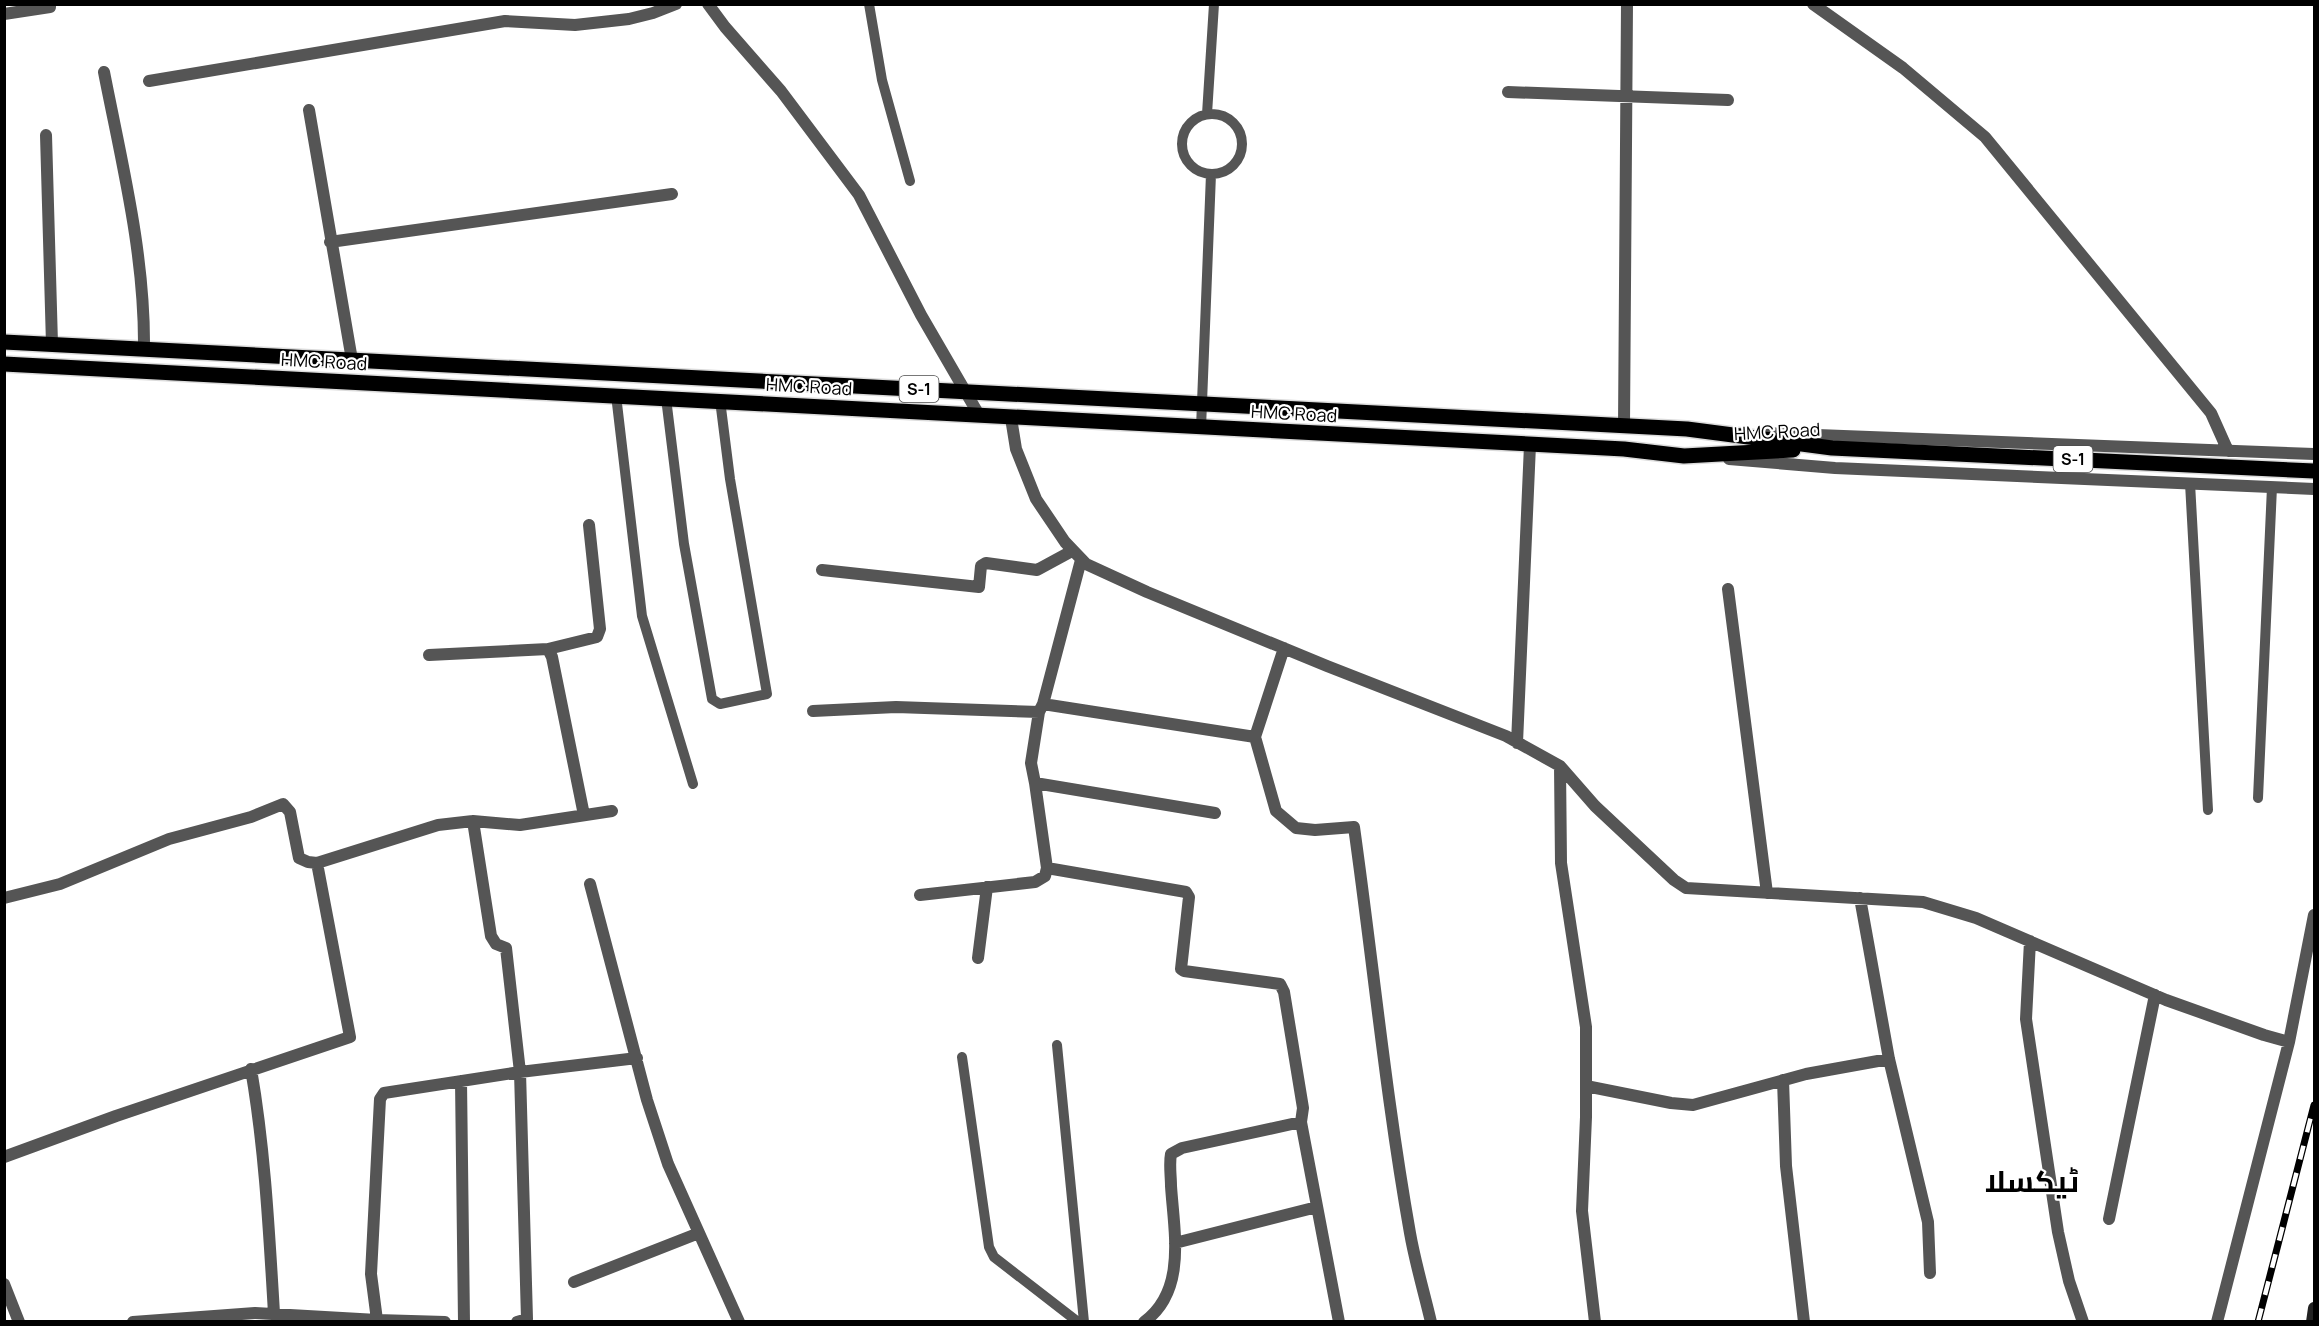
<svg xmlns="http://www.w3.org/2000/svg" width="2319" height="1326" viewBox="0 0 2319 1326" font-family="Manrope,Cairo,sans-serif">
	<rect width="100%" height="100%" fill="#fff"/>
	<g fill="none" stroke-linecap="round" stroke-linejoin="round">
		<defs>
			<path id="primary" d="M4,342L1687,429L1832,448L2314,471
				M4,364L1624,449L1684,456L1793,450"/>
		</defs>
		<use href="#primary" stroke="#dbdbdb" stroke-width="18"/>
		<path stroke="#555" stroke-width="10" d="M869,4L882,80L910,181
			M1182 144a30 30 0 1 1 60 0a30 30 0 1 1-60 0Z
			M1207,114L1214,4
			M616,395L642,616L693,784
			M666,398L684,544L712,699L720,704L767,694L730,479L720,400
			M1201,428L1211,174
			M2190,483L2208,810
			M2258,798L2272,487
			M1057,1045L1084,1322
			M962,1057L989,1247L994,1257L1078,1322"/>
		<path stroke="#555" stroke-width="12" d="M708,4L725,27L781,91L859,195L921,315L979,415
			M1813,4L1903,68L1985,137L2211,413L2228,451
			M4,14L50,7V4
			M104,72C122,164 145,255 144,349
			M149,81L505,21L575,25L629,19L653,13L676,4
			M1508,92L1728,100
			M309,110L352,360
			M46,135L52,344
			M330,242L672,194
			M1011,418L1016,449L1036,499L1065,542L1086,564L1147,592L1327,666L1506,736L1560,766L1595,806L1674,880L1686,888L1923,902L1976,918L2166,1000L2264,1035L2289,1042
			M1624,426L1627,4
			M1763,433L2314,454
			M1729,459L1835,468L2314,489
			M822,570L979,587L981,566L986,563L1037,570L1072,551
			M1728,589L1767,893
			M1284,648L1255,737L1276,811L1296,828L1315,830L1354,827C1373,962 1386,1098 1410,1233C1415,1262 1424,1292 1431,1322
			M548,649L597,637L600,629L589,525
			M429,655L548,649L552,657L584,815
			M1043,704L1255,737
			M813,711L896,707L1039,712
			M1517,743L1530,445
			M1560,766L1561,863L1586,1027V1117L1582,1211L1595,1322
			M1035,783L1215,813
			M473,821L491,936L496,944L506,948L520,1072L527,1319L517,1322
			M1047,868L1186,892L1189,897L1181,969L1184,971L1280,984L1284,992L1303,1108L1301,1122L1339,1322
			M590,884L647,1100L668,1164L739,1322
			M920,895L1035,882L1045,876L1047,868L1035,783L1031,763L1039,712L1043,704L1081,560
			M4,898L60,884L169,839L251,817L283,804L290,812L299,858L308,862L317,863L438,825L473,821L520,825L612,811
			M1860,898L1889,1059L1928,1222L1930,1273
			M2030,941L2026,1019L2058,1232L2069,1281L2083,1322
			M978,958L987,887
			M251,1069C265,1150 269,1231 274,1313
			M1783,1080L1786,1166L1804,1322
			M461,1081L464,1322
			M1586,1086L1671,1103L1693,1105L1806,1074L1889,1059
			M4,1157L116,1116L350,1037L317,863
			M2109,1219L2155,995
			M1175,1243L1317,1207
			M574,1282L699,1233
			M4,1284L19,1322
			M133,1322L255,1313L377,1320V1322
			M445,1322L377,1320L371,1274L380,1099L384,1093L520,1072L637,1058
			M1144,1322C1187,1291 1174,1232 1171,1186C1171,1176 1169,1164 1171,1154L1182,1148L1301,1122
			M2217,1322L2289,1042L2314,915"/>
		<path stroke="#222" stroke-width="12" d="M2312,1322L2314,1308"/>
		<use href="#primary" stroke="#000" stroke-width="15"/>
		<defs>
			<path id="rail" d="M2258,1322L2314,1105"/>
		</defs>
		<use href="#rail" stroke="#000" stroke-width="7"/>
		<use href="#rail" stroke="#fff" stroke-width="4.5" stroke-dasharray="14" stroke-linecap="butt"/>
	</g>
	<g text-anchor="middle" dominant-baseline="central" stroke-width="4.5" stroke-linejoin="round" paint-order="stroke">
		<g fill="#fff" stroke="#4c4c4c" stroke-width="1.5">
			<rect x="899.5" y="376" width="39" height="26" rx="4.5"/>
			<rect x="2053.5" y="446" width="39" height="26" rx="4.5"/>
		</g>
		<g font-size="16" font-weight="bold" fill="#000">
			<text x="919" y="389">S-1</text>
			<text x="2073" y="459">S-1</text>
		</g>
		<g font-size="18" fill="#000" stroke="#fff">
			<text transform="translate(324 361) rotate(3)">HMC Road</text>
			<text transform="translate(809 386) rotate(3)">HMC Road</text>
			<text transform="translate(1294 413) rotate(3)">HMC Road</text>
			<text transform="translate(1777 431) rotate(-3)">HMC Road</text>
		</g>
		<g font-size="30" font-weight="bold" fill="#000" stroke="#fff">
			<text x="2032" y="1180">ٹیکسلا</text>
		</g>
	</g>
	<rect width="2319" height="1326" fill="none" stroke="#000000" stroke-width="12"/>
</svg>
